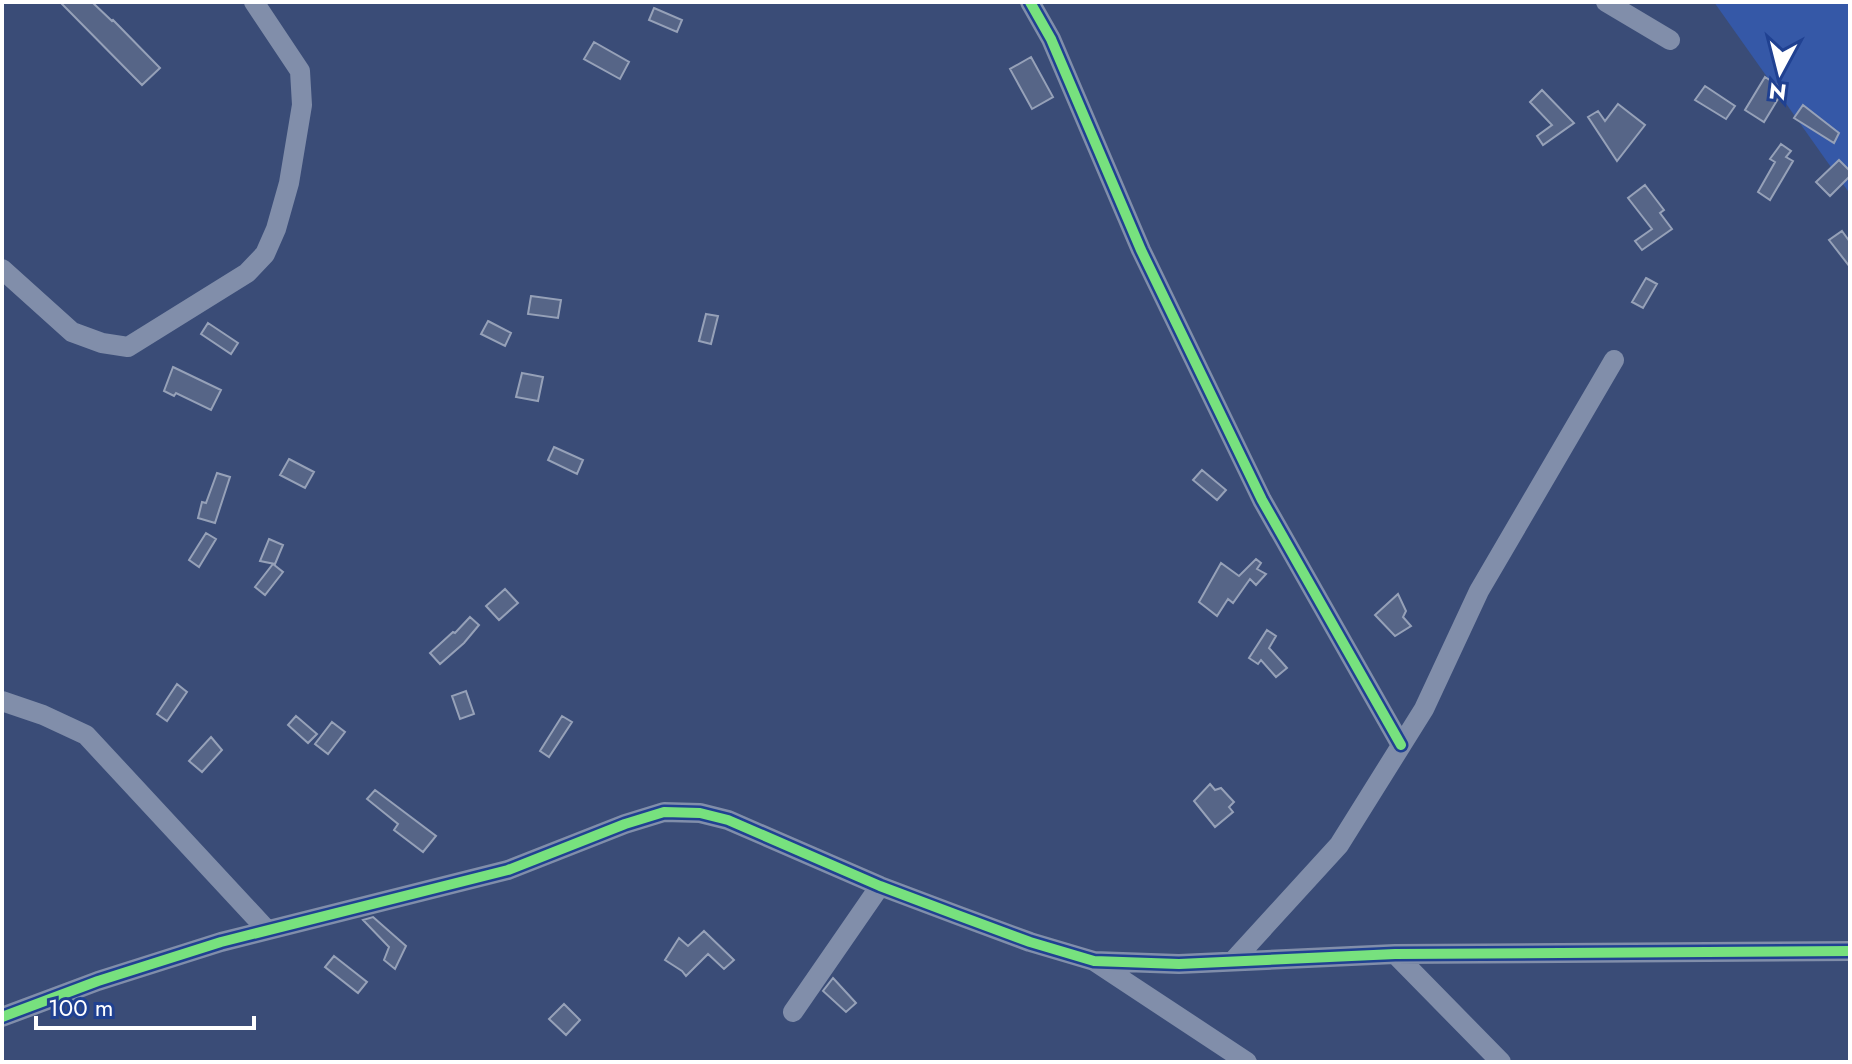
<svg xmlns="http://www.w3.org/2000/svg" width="1852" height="1064" viewBox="0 0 1852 1064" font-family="Jost,sans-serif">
	<rect width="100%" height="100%" fill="#3a4c77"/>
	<path fill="#3558a7" d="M1714,2H1850V194Z"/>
	<path fill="#566587" stroke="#96a1b8" stroke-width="2" d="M60,2H92L112,21L113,20L160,68L142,85Z
		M654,8L682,20L677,32L649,20Z
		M594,42L629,62L620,79L584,59Z
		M1031,57L1053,97L1032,109L1010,69Z
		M1765,77L1784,89L1764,122L1745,110Z
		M1705,86L1735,106L1726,119L1695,100Z
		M1542,90L1574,123L1543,145L1537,136L1552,125L1530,102Z
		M1618,104L1645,125L1617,161L1588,117L1598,111L1605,121Z
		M1803,105L1839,133L1834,143L1794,118Z
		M1781,144L1791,151L1786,157L1793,161L1770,200L1758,192L1775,162L1770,159Z
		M1839,160L1850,171V176L1830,196L1816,182Z
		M1645,185L1664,210L1660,213L1672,229L1642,250L1635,241L1652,229L1628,198Z
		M1842,231L1850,242V267L1829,240Z
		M1646,278L1657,284L1643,308L1632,302Z
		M531,296L561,300L558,318L528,314Z
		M706,314L718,316L711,344L699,341Z
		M488,321L511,333L505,346L481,334Z
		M208,323L238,343L231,354L201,334Z
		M173,367L221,390L211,410L176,393L174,396L164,391Z
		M522,373L543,377L538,401L516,397Z
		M554,447L583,460L577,474L548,460Z
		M289,459L314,472L305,488L280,475Z
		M1202,470L1226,490L1217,500L1193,480Z
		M217,473L230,477L215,523L198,518L202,502L206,503Z
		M206,533L216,539L199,567L189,560Z
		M269,539L283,545L275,564L260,561Z
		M1256,559L1261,563L1257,569L1266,574L1256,585L1250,579L1233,603L1228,599L1217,616L1199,602L1221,563L1239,576Z
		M273,564L283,572L265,595L255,587Z
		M505,589L518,603L499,620L486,606Z
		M1398,594L1406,611L1403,617L1411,626L1395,636L1375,615Z
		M470,617L479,625L464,643L440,664L430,653L453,632L455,633Z
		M1267,630L1276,636L1269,648L1287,668L1276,677L1261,660L1258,664L1249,658Z
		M177,684L187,692L167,721L157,714Z
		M466,691L474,714L460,719L452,696Z
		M296,716L317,734L308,743L288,725Z
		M562,716L572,722L549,757L540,751Z
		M332,722L345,732L328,754L315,744Z
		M211,737L222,750L202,772L189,761Z
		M1210,784L1215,790L1221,788L1234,802L1229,807L1233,812L1215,827L1194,801Z
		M375,790L436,836L423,852L394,830L398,824L367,799Z
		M373,917L406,946L395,969L384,960L389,947L363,920Z
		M704,931L734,960L724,969L708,954L686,976L682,971L665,960L679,938L688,946Z
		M334,956L367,982L358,993L325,967Z
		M833,978L856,1003L846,1012L823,991Z
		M564,1004L580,1020L566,1035L549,1019Z"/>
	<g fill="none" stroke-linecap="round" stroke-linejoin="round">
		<path stroke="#818eaa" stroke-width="20" d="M1030,2L1051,39L1141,250L1262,500L1401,745
			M1606,2L1670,40
			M2,269L72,332L102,343L128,347L247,273L265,254L276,229L289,183L302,105L300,71L254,2
			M2,701L43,715L86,735L267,930
			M1395,954L1501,1062
			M1094,961L1247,1062
			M1233,961L1339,845L1424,709L1479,591L1614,360
			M793,1012L880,886
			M2,1017L98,981L221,942L508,870L625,824L664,812L700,813L728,820L880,886L957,915L1030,942L1094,961L1179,964L1395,954L1850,951"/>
		<defs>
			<path id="cycleway" d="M1030,2L1051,39L1141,250L1262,500L1401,745
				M2,1017L98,981L221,942L508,870L625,824L664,812L700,813L728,820L880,886L957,915L1030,942L1094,961L1179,964L1395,954L1850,951"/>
		</defs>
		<use href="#cycleway" stroke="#204191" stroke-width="15"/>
		<use href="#cycleway" stroke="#77e17e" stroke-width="10"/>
	</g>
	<rect width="1852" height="1064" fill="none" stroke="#ffffff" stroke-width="8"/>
	<g transform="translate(1780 72) rotate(187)" stroke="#204191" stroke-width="6" paint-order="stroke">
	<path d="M0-6L14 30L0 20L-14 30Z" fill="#ffffff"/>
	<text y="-12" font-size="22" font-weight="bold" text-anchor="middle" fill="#ffffff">N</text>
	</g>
	<path d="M36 1016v12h218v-12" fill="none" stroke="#ffffff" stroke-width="4"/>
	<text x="48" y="1016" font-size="24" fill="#ffffff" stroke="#204191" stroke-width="6" paint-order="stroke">100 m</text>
</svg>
